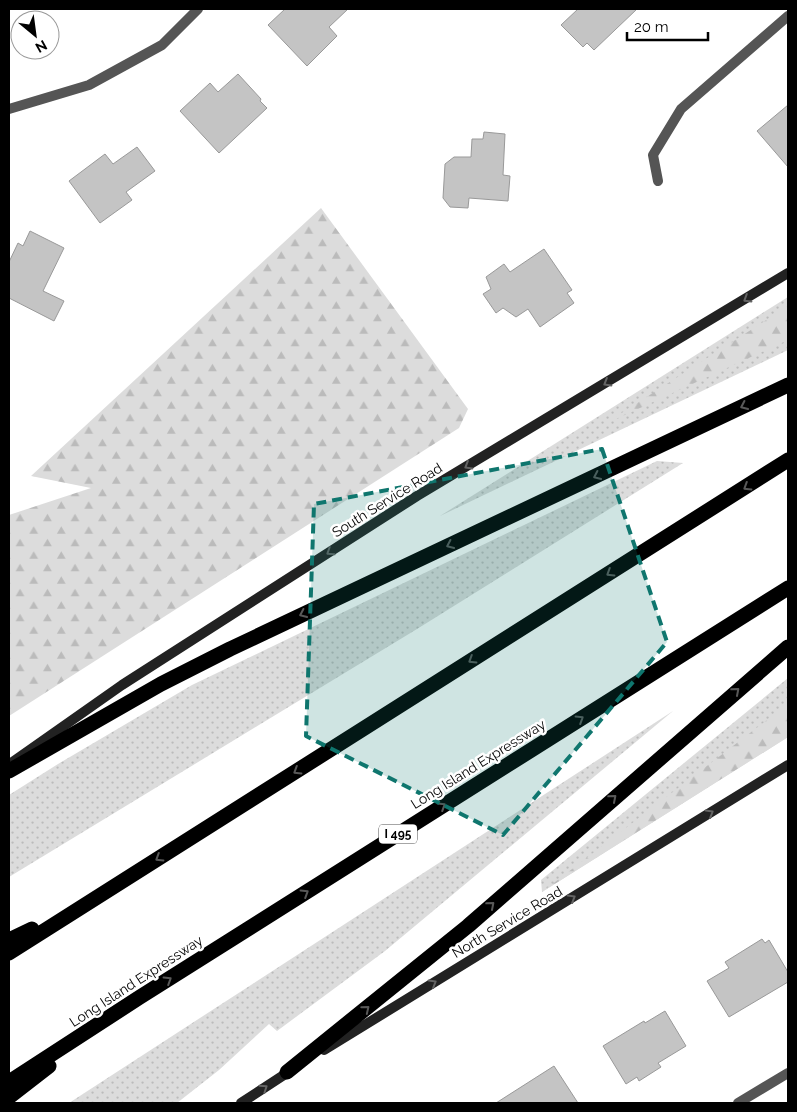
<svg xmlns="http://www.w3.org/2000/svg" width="797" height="1112" font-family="Raleway,sans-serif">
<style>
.grass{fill:url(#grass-dots)}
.forest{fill:url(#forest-firs)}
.building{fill:#c4c4c4;stroke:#999}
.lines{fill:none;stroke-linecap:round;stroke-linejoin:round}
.minor{stroke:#555;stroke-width:10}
.secondary{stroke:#222;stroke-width:10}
.motorway{stroke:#000;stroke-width:15}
.oneway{stroke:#646464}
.oneway2{stroke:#595959}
.marked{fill:#0f766e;fill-opacity:0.2;stroke:#0f766e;stroke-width:4;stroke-dasharray:10 6;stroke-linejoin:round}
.labels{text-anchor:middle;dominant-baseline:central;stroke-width:5;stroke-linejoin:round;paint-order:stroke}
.shield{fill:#fff;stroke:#4c4c4c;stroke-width:1}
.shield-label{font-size:12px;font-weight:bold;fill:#000}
.street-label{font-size:14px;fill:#000;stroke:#fff}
</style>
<defs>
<pattern id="grass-dots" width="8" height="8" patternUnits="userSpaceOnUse" patternTransform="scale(1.25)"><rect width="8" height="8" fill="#dcdcdc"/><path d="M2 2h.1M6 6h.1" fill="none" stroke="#bbb" stroke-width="1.8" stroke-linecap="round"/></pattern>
<pattern id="forest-firs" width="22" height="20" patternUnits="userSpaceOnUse" patternTransform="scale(1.25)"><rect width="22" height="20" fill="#dcdcdc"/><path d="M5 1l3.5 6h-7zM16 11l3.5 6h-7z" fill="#bbb"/></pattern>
</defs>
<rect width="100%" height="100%" fill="#fff"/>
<!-- grass -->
<path class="grass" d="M 788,297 L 788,350 L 440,516 Z
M 657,461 L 683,463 L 417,629 L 9,877 L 9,795 L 58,764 L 192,685 Z
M 788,678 L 788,737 L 542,892 L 541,880 Z
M 673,711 L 385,951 L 277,1031 L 269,1024 L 219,1070 L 177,1103 L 69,1103 Z"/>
<!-- forest -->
<path class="forest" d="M 321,208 L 468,409 L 459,428 L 9,716 L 9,515 L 91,488 L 31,476 Z
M 788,306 L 788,340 L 603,425 Z
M 788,704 L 788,737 L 542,892 Z"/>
<!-- building -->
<path class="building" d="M 285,9 L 348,9 L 329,27 L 337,36 L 307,66 L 268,25 Z
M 578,9 L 637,9 L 594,50 L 587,43 L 583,47 L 561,25 Z
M 238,74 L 261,99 L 260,101 L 267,108 L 219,153 L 180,111 L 210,83 L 218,92 Z
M 788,105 L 788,167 L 757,131 Z
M 484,132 L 505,134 L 503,175 L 510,176 L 508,201 L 469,198 L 468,208 L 450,207 L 443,198 L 445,164 L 454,157 L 471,157 L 472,139 L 483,139 Z
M 137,147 L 155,171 L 126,192 L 132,200 L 100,223 L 69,181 L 105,154 L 113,164 Z
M 30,231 L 64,248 L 43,291 L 64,301 L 54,321 L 9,298 L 9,262 L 18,243 L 23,246 Z
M 544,249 L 572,290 L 567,293 L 574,303 L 540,327 L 528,309 L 516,317 L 503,308 L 496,313 L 483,294 L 491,289 L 486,277 L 504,264 L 510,272 Z
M 762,939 L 765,943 L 769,940 L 788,972 L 788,982 L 729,1017 L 707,981 L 729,968 L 725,962 Z
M 665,1011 L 686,1046 L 658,1063 L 661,1067 L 639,1081 L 637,1077 L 626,1084 L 603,1046 L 644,1021 L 645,1023 Z
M 554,1066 L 578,1103 L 496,1103 Z"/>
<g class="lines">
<!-- minor -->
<path class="minor" d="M 9,109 L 89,85 L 162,45 L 198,9
M 658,181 L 653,155 L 681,109 L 788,16
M 738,1103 L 788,1073"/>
<!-- secondary -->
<path class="secondary" d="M 11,763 L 122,685 L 417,496 L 788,273
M 324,1050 L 788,765
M 241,1103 L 293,1069"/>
<!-- motorway -->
<path class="motorway" d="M 9,771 L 161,684 L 230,649 L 788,385
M 9,940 L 32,929
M 9,953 L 788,460
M 287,1072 L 468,926 L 788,647
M 9,1082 L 140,997 L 788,588
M 9,1097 L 49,1066"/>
</g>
<!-- one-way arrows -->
<defs><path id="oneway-chevron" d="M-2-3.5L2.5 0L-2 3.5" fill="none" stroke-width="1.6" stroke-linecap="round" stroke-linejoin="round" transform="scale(1.25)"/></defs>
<g class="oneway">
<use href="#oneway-chevron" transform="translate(747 299) rotate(148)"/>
<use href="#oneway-chevron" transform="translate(607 383) rotate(149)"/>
<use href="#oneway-chevron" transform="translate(468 466) rotate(149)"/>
<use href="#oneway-chevron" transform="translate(330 552) rotate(147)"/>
<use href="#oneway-chevron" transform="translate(710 813) rotate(-31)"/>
<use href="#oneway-chevron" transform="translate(572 898) rotate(-31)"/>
<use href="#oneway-chevron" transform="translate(433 983) rotate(-31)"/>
<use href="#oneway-chevron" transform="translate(264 1088) rotate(-34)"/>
</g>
<g class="oneway2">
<use href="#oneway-chevron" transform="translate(744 406) rotate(155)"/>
<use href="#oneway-chevron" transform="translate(597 476) rotate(155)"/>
<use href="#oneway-chevron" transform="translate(747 487) rotate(148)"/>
<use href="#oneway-chevron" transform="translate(450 545) rotate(155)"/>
<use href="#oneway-chevron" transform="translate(610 573) rotate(148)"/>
<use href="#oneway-chevron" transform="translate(303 614) rotate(155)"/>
<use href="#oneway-chevron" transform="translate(472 660) rotate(148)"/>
<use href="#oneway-chevron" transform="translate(736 691) rotate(-41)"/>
<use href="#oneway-chevron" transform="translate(580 719) rotate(-32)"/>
<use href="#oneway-chevron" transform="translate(297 771) rotate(148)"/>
<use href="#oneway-chevron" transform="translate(613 798) rotate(-41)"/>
<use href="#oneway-chevron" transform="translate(442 806) rotate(-32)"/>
<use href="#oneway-chevron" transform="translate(159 858) rotate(148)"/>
<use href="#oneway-chevron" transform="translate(305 893) rotate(-32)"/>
<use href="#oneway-chevron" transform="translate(491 905) rotate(-41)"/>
<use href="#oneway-chevron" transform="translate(168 980) rotate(-32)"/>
<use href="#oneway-chevron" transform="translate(366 1009) rotate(-39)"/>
</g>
<!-- marked area -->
<path class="marked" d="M 602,449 L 667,642 L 503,835 L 306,736 L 314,504 Z"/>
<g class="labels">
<!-- shield labels -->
<rect class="shield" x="379" y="824.5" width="38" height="19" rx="4"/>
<g class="shield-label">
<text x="398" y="834">I 495</text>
</g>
<!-- street labels -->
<g class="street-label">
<text transform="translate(387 500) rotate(-32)">South Service Road</text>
<text transform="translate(478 764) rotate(-32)">Long Island Expressway</text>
<text transform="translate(507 922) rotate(-31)">North Service Road</text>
<text transform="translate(136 981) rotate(-33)">Long Island Expressway</text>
</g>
</g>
<!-- border -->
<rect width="797" height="1112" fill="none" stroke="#000000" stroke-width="20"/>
<!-- north arrow -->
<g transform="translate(35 35) rotate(151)"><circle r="24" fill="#ffffff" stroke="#999999"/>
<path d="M0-4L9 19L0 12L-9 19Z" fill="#000000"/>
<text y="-8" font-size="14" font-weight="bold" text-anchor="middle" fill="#000000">N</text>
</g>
<!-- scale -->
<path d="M627 32v8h81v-8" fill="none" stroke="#000000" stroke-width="2.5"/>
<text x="634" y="32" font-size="15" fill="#000000" stroke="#ffffff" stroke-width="4" paint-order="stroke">20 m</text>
</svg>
